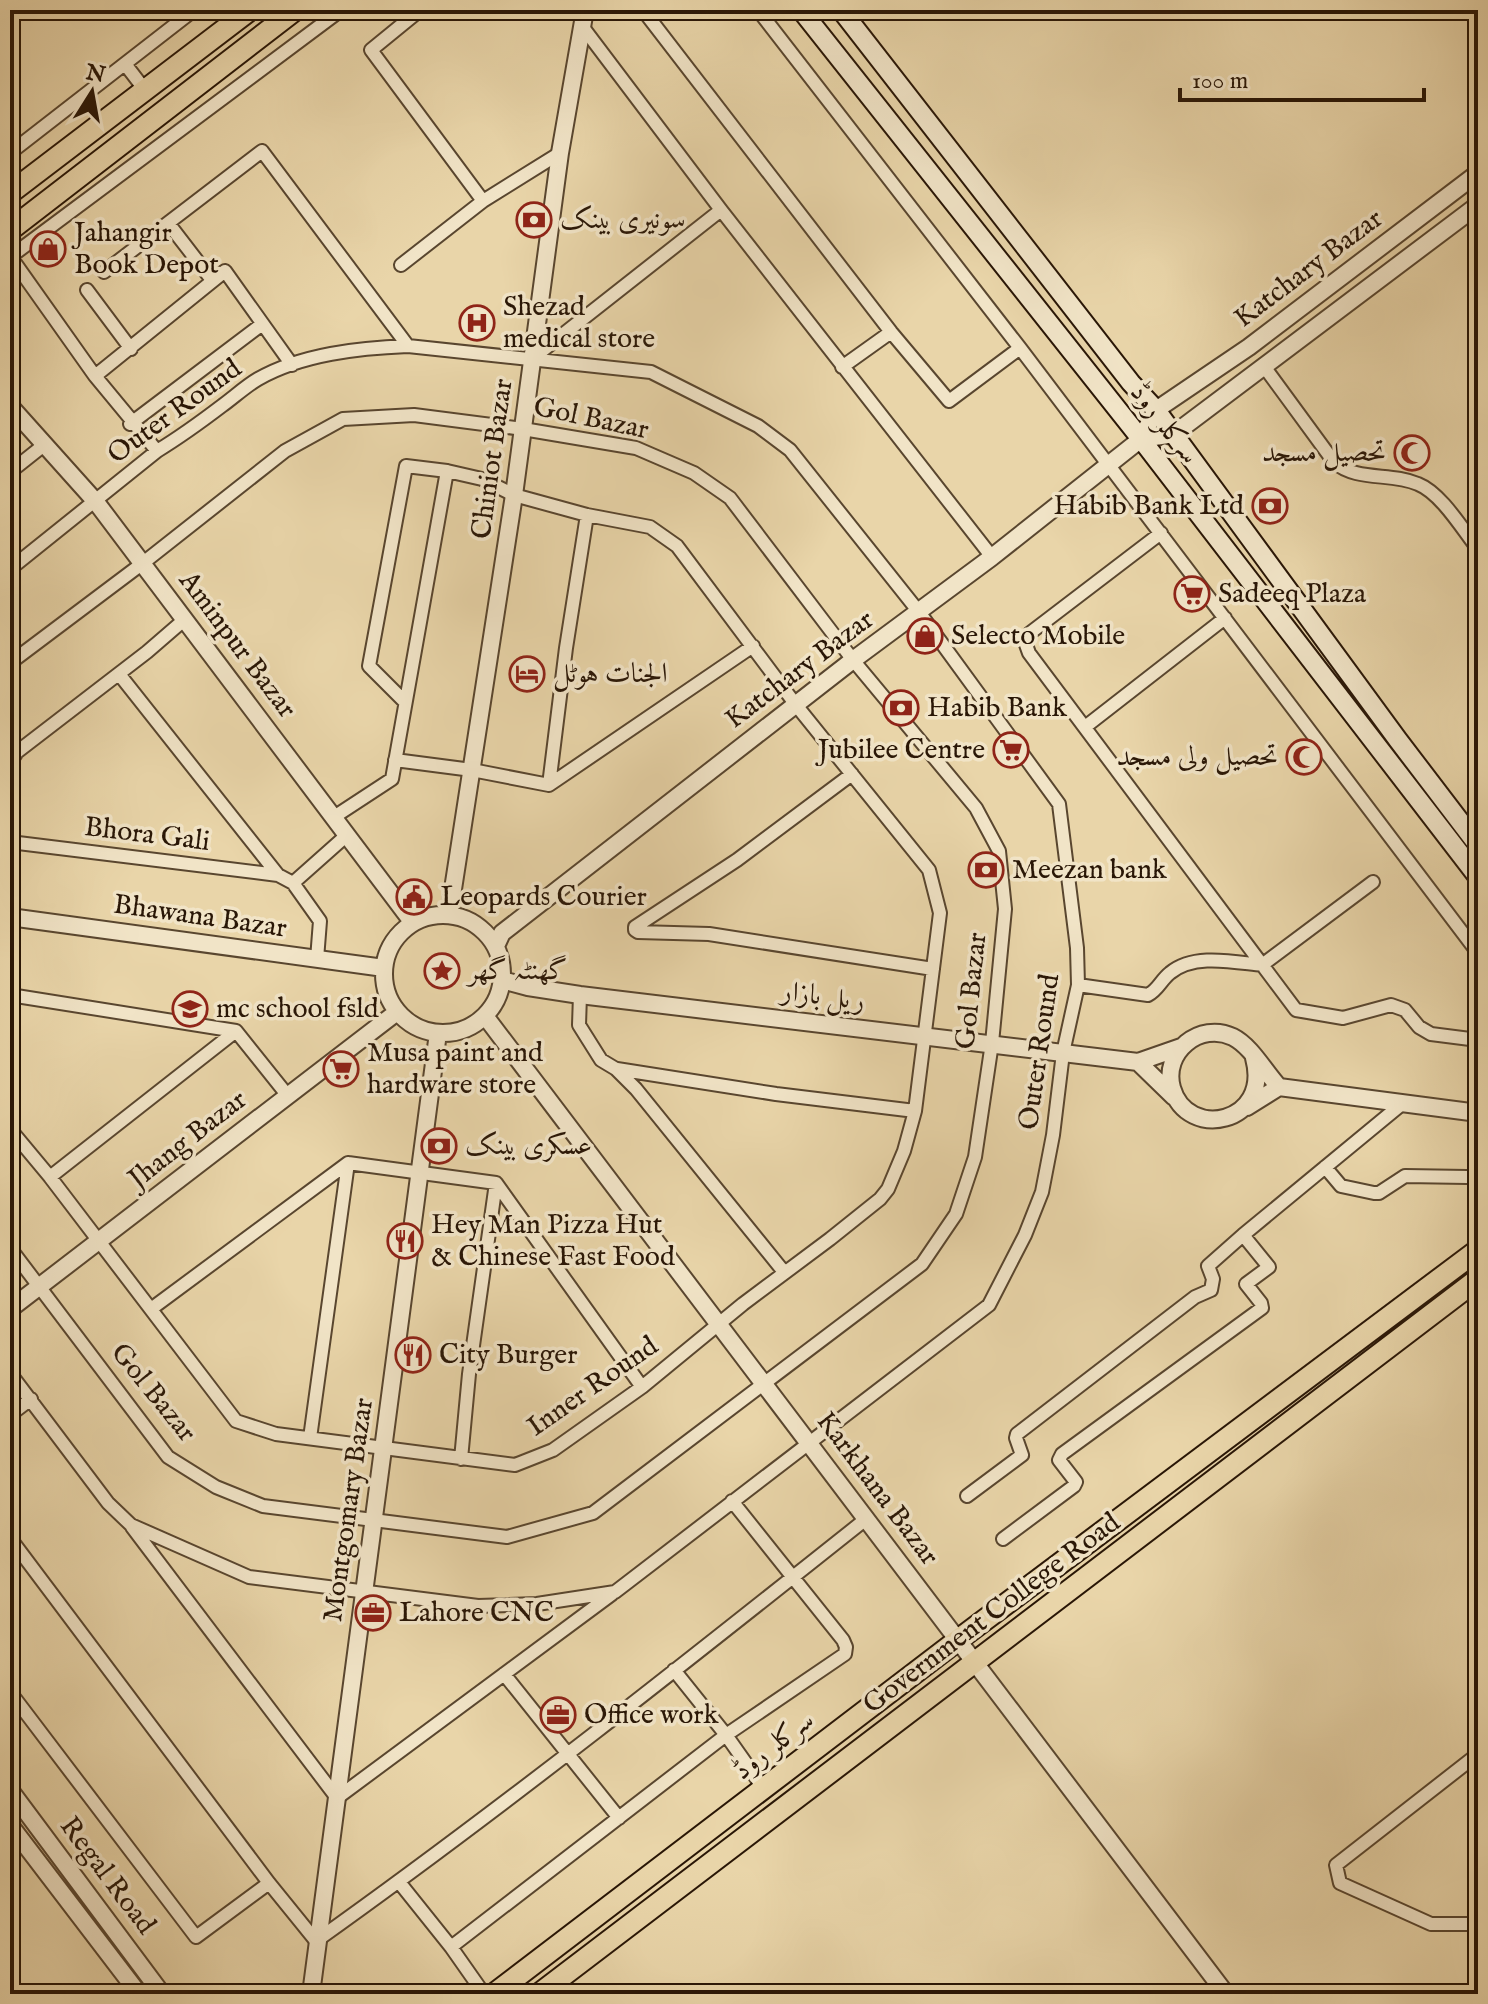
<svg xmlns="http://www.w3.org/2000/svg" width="1488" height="2004" font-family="'IM FELL English',Amiri,serif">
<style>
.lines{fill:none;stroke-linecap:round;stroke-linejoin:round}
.minor-casing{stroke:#59462f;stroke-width:16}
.tertiary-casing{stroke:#59462f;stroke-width:20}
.secondary-casing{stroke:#291606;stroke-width:22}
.primary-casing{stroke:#291606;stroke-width:24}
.minor{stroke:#f1e4c7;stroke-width:12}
.tertiary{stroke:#f1e4c7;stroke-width:16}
.secondary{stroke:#f1e4c7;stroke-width:18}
.primary{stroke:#e9d5a9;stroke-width:20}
.labels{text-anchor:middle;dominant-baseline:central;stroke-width:7;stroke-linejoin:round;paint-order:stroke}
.poi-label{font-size:28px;fill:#291606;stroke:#f1e4c7;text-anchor:start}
.street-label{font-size:28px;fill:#291606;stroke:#f1e4c7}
</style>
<rect width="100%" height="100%" fill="#e9d5a9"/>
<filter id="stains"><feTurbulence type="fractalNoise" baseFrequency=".0025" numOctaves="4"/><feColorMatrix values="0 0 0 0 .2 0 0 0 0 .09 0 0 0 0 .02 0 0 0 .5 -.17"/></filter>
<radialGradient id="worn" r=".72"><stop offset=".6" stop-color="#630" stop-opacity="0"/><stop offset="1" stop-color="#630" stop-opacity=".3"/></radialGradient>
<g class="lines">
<defs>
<path id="minor" d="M 420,10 L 371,50 L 483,201
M 643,10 L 891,332 L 949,401 L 1020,348
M 758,10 L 1020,348 L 1478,953
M 582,26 L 721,210 L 992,557
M 125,64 L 145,90
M 10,153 L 194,10
M 168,223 L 212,280
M 10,256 L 95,376 L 157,451
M 10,257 L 341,10
M 401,265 L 483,201 L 560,153
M 104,272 L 262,151 L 408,346
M 87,290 L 131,349
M 533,358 L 721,210
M 1263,365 L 1334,462 C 1357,482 1391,472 1418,484 C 1441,493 1463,530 1478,549
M 842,367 L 891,332
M 95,376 L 225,271 L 292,365
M 130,424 L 261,325
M 10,472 L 44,445
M 1161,533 L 1030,633 L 1025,642 L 1029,653 L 1296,1010 L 1343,1018 L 1391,1005 L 1405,1010 L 1419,1027 L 1431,1034 L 1478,1040
M 10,569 L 157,451 C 180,437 202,421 223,405 C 234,397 246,386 258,379 C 302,354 359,348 408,346 L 651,372 L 758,426 L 790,450 L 919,612 L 1059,804 L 1077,948 L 1078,985 L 1063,1053 L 1053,1135 L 1042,1192 L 1025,1235 L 989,1305 L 615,1592 L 537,1604 L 478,1606 L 249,1577 L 131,1525 L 108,1503 L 10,1373
M 10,663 L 143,563 L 285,451 L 343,419 L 414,415 L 523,429 L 636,448 L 694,473 L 730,498 L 853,660 L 976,808 L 999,851 L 1005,909 L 992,1043 L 975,1157 L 956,1214 L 922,1264 L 593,1513 L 507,1537 L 263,1506 L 216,1487 L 168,1457 L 10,1248
M 119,674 L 278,875 L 293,883 L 320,921 L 317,959
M 1085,727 L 1225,618
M 395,760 L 472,770 L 549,785 L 753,646
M 10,763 L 17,752 L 147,652 L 184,620
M 852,774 L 737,860 L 635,927 L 635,930 L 638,932 L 709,934 L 933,969
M 549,785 L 566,648 L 587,515
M 334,817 L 392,779 L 447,471
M 1465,828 L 1478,818
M 10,842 L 278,875
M 293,883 L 347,835
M 1078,985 L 1148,995 C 1158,990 1161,980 1170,973 C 1194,953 1233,962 1262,965 L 1373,882
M 10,995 L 236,1031 L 288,1096
M 580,995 L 579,1025 L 601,1060 L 616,1069 L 636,1089 L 784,1272
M 617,1069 L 776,1094 L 915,1111
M 10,1129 L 50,1177 L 236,1421 L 276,1434 L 515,1465 L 553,1450 L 642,1387 L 743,1304 L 830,1239 L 880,1199 L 888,1189 L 904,1151 L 915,1111 L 940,913 L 929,870 L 796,705 L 677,546 L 650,527 L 587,515 L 514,495 L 482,479 L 447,471 L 406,466 L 369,666 L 404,701
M 1325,1167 L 1341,1186 L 1374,1193 L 1379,1193 L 1405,1176 L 1467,1177
M 50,1177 L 236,1031
M 151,1309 L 348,1163 L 496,1183 L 642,1387
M 10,1415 L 31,1399
M 310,1438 L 348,1163
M 461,1459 L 469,1374 L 496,1183
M 967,1496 L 1022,1455 L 1016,1438 L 1017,1434 L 1195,1297 L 1211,1290 L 1213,1279 L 1208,1266 L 1243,1235 L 1403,1103
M 132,1527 L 337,1798 L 612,1594
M 10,1538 L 269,1883 L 316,1941 C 504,1807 685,1663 866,1519
M 1003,1539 L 1074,1486 L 1076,1482 L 1059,1460 L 1062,1454 L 1262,1308 L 1261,1303 L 1246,1284 L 1269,1267 L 1243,1235
M 674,1670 L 726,1735 L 764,1789
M 504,1674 L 619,1818
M 10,1692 L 196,1937 L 269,1883
M 1478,1754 L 1336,1865 L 1340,1883 L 1431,1924 L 1478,1924
M 399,1882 L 451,1947 L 484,1994
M 451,1947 L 726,1735 L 845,1654 L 846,1647 L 843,1640 L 732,1501"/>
<path id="tertiary" d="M 10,406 L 96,502 L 413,923
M 1141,439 L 1174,434 L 1478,205
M 449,915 L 514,495 L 560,153 L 585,10
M384 974a59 59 0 1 1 118 0a59 59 0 1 1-118 0Z
M 10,917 L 384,968
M 496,946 L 502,933 L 853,660 L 992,557 L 1141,439 L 1156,410 L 1249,347 L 1478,173
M 502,980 L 528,987 L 580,995 L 1138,1062 L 1181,1047
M 485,1016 L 1226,1994
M 1254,1058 C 1272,1124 1187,1141 1172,1088 C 1162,1052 1200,1021 1233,1037 C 1251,1046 1265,1072 1279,1087
M 1138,1062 L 1174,1097
M 1247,1107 L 1279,1087 L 1478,1113
M 10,1309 L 397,1012
M 10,1790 L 162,1994
M 10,1825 L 139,1994
M 311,1994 L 438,1033"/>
<path id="secondary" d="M 801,10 L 1141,439 L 1478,877
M 841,10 L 1131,383 L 1156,410 L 1398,740 L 1478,845"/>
<path id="primary" d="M 10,193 L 250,10
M 10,230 L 295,10
M 494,1994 L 958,1640 L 1478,1250
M 539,1994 L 1478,1279"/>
</defs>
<!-- minor casing -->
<use href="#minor" class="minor-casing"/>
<!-- tertiary casing -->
<use href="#tertiary" class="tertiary-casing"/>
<!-- secondary casing -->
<use href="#secondary" class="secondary-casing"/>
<!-- primary casing -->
<use href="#primary" class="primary-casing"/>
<!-- minor -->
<use href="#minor" class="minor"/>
<!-- tertiary -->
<use href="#tertiary" class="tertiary"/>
<!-- secondary -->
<use href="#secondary" class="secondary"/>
<!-- primary -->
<use href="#primary" class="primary"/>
</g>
<!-- icons -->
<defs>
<symbol id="bank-ring" viewBox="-11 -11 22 22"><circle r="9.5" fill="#f1e4c7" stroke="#8f2418" stroke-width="1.5"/><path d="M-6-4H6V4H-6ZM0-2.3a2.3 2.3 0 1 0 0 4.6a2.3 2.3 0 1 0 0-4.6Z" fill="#8f2418"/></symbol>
<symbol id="shop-ring" viewBox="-11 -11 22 22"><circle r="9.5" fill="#f1e4c7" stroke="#8f2418" stroke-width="1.5"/><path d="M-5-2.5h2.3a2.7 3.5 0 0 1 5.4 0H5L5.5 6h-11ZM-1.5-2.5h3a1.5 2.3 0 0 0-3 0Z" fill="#8f2418"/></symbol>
<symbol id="hospital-ring" viewBox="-11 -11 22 22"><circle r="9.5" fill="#f1e4c7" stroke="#8f2418" stroke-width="1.5"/><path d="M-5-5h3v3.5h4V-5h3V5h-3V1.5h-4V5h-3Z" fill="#8f2418"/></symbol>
<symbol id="mosque-ring" viewBox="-11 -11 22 22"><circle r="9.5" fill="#f1e4c7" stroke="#8f2418" stroke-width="1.5"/><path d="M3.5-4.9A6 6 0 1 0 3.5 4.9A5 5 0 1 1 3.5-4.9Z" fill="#8f2418"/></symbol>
<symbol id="supermarket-ring" viewBox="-11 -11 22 22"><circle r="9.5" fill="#f1e4c7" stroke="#8f2418" stroke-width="1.5"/><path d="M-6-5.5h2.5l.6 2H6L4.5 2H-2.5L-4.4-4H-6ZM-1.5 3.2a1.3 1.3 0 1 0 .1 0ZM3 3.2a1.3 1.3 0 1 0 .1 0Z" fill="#8f2418"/></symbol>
<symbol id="hotel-ring" viewBox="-11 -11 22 22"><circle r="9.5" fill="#f1e4c7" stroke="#8f2418" stroke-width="1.5"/><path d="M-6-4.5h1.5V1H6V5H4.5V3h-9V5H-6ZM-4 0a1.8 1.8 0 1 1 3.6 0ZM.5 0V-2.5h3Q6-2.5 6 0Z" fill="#8f2418"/></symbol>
<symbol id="civic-ring" viewBox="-11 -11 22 22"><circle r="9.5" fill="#f1e4c7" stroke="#8f2418" stroke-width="1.5"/><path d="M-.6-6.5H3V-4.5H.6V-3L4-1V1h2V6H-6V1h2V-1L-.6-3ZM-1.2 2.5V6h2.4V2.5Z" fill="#8f2418"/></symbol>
<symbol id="sight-ring" viewBox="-11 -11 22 22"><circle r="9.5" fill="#f1e4c7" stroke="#8f2418" stroke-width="1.5"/><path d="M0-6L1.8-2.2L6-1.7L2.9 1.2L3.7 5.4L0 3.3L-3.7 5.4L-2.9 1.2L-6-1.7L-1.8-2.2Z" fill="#8f2418"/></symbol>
<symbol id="school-ring" viewBox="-11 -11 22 22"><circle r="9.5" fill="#f1e4c7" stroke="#8f2418" stroke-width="1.5"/><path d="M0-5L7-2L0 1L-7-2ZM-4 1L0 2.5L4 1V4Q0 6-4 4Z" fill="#8f2418"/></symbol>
<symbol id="restaurant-ring" viewBox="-11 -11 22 22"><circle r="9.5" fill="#f1e4c7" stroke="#8f2418" stroke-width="1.5"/><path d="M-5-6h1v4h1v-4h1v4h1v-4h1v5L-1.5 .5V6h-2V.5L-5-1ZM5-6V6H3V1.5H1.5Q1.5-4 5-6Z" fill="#8f2418"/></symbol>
<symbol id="office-ring" viewBox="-11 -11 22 22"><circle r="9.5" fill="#f1e4c7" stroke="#8f2418" stroke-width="1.5"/><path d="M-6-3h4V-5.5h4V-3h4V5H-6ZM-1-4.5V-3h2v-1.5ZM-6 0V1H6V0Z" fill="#8f2418"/></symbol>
</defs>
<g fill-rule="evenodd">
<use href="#bank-ring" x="514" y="200" width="40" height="40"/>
<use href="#shop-ring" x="28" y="229" width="40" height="40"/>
<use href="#hospital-ring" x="457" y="303" width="40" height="40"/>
<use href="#mosque-ring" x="1392" y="433" width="40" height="40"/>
<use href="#bank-ring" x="1250" y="486" width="40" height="40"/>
<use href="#supermarket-ring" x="1172" y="574" width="40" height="40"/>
<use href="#shop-ring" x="905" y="616" width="40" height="40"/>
<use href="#hotel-ring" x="507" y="654" width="40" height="40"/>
<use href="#bank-ring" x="881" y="688" width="40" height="40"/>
<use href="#supermarket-ring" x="991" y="730" width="40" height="40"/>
<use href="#mosque-ring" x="1284" y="737" width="40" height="40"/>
<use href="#bank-ring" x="966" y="850" width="40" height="40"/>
<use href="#civic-ring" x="394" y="877" width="40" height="40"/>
<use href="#sight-ring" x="422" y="951" width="40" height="40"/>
<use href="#school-ring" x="170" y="989" width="40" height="40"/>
<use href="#supermarket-ring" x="321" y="1049" width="40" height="40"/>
<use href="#bank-ring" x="419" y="1126" width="40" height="40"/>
<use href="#restaurant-ring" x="385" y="1221" width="40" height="40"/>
<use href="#restaurant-ring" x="393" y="1335" width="40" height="40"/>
<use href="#office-ring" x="353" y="1593" width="40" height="40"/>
<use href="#office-ring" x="538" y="1695" width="40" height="40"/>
</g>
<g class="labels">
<!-- poi labels -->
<g class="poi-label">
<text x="560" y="220">سونیری بینک</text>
<text x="74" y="233">Jahangir<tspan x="74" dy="32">Book Depot</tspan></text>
<text x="503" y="307">Shezad<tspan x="503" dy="32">medical store</tspan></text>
<text x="1386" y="453" text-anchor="end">تحصیل مسجد</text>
<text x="1244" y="506" text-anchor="end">Habib Bank Ltd</text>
<text x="1218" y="594">Sadeeq Plaza</text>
<text x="951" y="636">Selecto Mobile</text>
<text x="553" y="674">الجنات ہوٹل</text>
<text x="927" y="708">Habib Bank</text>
<text x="985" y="750" text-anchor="end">Jubilee Centre</text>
<text x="1278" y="757" text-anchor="end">تحصیل ولی مسجد</text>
<text x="1012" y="870">Meezan bank</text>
<text x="440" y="897">Leopards Courier</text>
<text x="468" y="971">گھنٹہ گھر</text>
<text x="216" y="1009">mc school fsld</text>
<text x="367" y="1053">Musa paint and<tspan x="367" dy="32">hardware store</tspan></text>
<text x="465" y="1146">عسکری بینک</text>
<text x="431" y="1225">Hey Man Pizza Hut<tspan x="431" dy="32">&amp; Chinese Fast Food</tspan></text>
<text x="439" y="1355">City Burger</text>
<text x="399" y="1613">Lahore CNC</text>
<text x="584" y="1715">Office work</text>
</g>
<!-- street labels -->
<g class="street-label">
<text transform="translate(1309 269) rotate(-37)">Katchary Bazar</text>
<text transform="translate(175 412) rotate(-36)">Outer Round</text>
<text transform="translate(591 419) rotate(12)">Gol Bazar</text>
<text transform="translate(1164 424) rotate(52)">سرکلر روڈ</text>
<text transform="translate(493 459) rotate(-82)">Chiniot Bazar</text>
<text transform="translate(237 645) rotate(53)">Aminpur Bazar</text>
<text transform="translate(800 670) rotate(-37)">Katchary Bazar</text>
<text transform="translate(147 835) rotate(7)">Bhora Gali</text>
<text transform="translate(200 917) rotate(8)">Bhawana Bazar</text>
<text transform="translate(972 991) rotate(-84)">Gol Bazar</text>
<text transform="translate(823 997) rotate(7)">ریل بازار</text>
<text transform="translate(1040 1052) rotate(-82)">Outer Round</text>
<text transform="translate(188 1140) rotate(-38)">Jhang Bazar</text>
<text transform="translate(593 1387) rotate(-35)">Inner Round</text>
<text transform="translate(153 1393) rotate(51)">Gol Bazar</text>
<text transform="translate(877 1489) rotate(53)">Karkhana Bazar</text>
<text transform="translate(349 1510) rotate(-82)">Montgomary Bazar</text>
<text transform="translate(992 1614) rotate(-37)">Government College Road</text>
<text transform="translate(774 1746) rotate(-38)">سرکلر روڈ</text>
<text transform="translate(107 1876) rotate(53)">Regal Road</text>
</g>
</g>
<!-- margin -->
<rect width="1488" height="2004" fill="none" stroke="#e9d5a9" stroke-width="40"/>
<rect x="12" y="12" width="1464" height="1980" fill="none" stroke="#291606" stroke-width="4"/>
<rect x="20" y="20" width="1448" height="1964" fill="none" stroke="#291606" stroke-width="2"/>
<!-- north arrow -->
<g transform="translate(92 92) rotate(11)" stroke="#f1e4c7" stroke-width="6" paint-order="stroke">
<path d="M0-6L14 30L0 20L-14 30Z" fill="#291606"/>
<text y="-12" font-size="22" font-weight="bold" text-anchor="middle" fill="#291606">N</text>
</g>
<!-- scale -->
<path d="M1180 88v12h244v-12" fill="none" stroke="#291606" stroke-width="4"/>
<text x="1192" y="88" font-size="24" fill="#291606" stroke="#f1e4c7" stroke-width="6" paint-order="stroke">100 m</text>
<rect width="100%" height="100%" filter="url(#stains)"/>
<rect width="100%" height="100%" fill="url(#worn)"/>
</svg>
